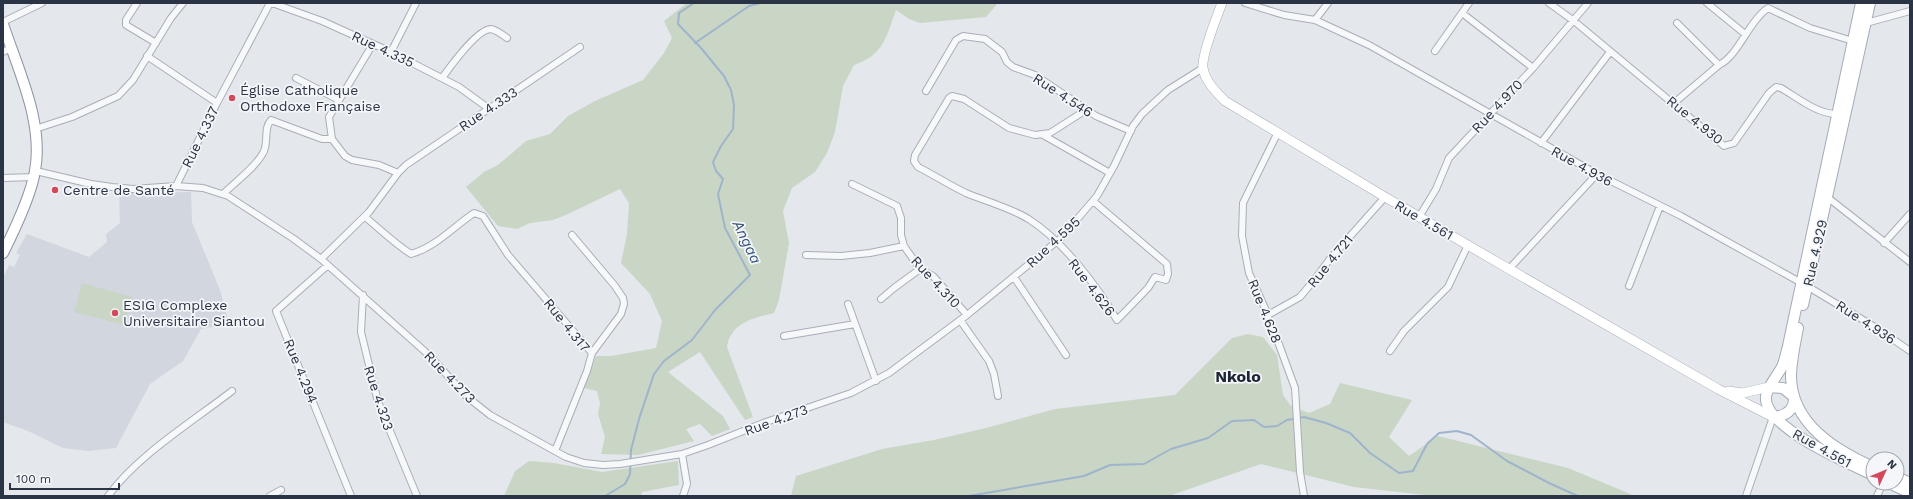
<svg xmlns="http://www.w3.org/2000/svg" width="1913" height="499" font-family="'Work Sans',sans-serif">
<style>
.built{fill:#d2d6de}
.green{fill:#c9d6c5}
.lines{fill:none;stroke-linecap:round;stroke-linejoin:round}
.stream{stroke:#9fb4cc;stroke-width:2}
.minor-casing{stroke:#a9aeb7;stroke-width:8}
.secondary-casing{stroke:#a9aeb7;stroke-width:10}
.primary-casing{stroke:#a3abb8;stroke-width:12}
.trunk-casing{stroke:#8b94a3;stroke-width:12}
.minor{stroke:#f7f8fa;stroke-width:6}
.secondary{stroke:#fff;stroke-width:9}
.primary{stroke:#fff;stroke-width:10}
.trunk{stroke:#fff;stroke-width:10}
.poi-dot{fill:#d1495b;stroke:#f4f6f9;stroke-width:1.5}
.labels{text-anchor:middle;dominant-baseline:central;stroke-width:3.5;stroke-linejoin:round;paint-order:stroke}
.street-label{font-size:14px;fill:#2b3445;stroke:#f4f6f9}
.poi-label{font-size:14px;fill:#2b3445;stroke:#f4f6f9;text-anchor:start}
.water-label{font-size:15px;font-style:italic;fill:#34527a;stroke:#f4f6f9}
.quarter-label{font-size:16px;font-weight:bold;fill:#1d2536;stroke:#f4f6f9}
</style>
<rect width="100%" height="100%" fill="#e4e7ec"/>
<!-- built -->
<path class="built" d="M 119,192 L 129,193 L 191,192 L 192,222 L 220,290 L 229,324 L 201,329 L 183,361 L 150,384 L 116,448 L 88,451 L 63,448 L 28,431 L 3,422 L 3,278 L 9,265 L 14,267 L 20,255 L 16,253 L 27,234 L 89,257 L 107,242 L 106,234 L 120,223 Z"/>
<!-- green -->
<path class="green" d="M 687,3 L 998,3 L 986,17 L 920,23 L 909,19 L 896,10 C 886,37 884,55 854,65 L 843,86 L 835,132 L 827,153 L 815,172 L 792,188 L 783,211 L 789,243 L 779,300 L 774,313 C 754,318 731,322 727,347 L 753,417 L 745,420 L 700,352 L 668,372 L 723,416 L 730,429 L 712,436 L 700,424 L 686,429 L 694,441 L 638,455 L 601,454 L 605,437 L 598,414 L 600,403 L 597,391 L 584,388 L 596,356 L 611,356 L 656,348 L 662,321 L 650,294 L 621,263 L 627,234 L 629,203 L 620,189 L 568,214 L 553,220 L 530,223 L 517,229 L 498,226 L 466,187 L 484,172 L 498,165 L 526,141 L 550,134 L 568,116 L 595,101 L 643,80 L 664,53 L 672,38 L 664,21 Z
M 82,283 L 132,297 L 124,325 L 74,312 Z
M 1248,334 L 1263,337 L 1277,355 L 1283,395 L 1291,406 L 1309,413 L 1330,404 L 1340,383 L 1412,400 L 1389,437 L 1409,456 L 1438,436 L 1568,468 L 1635,496 L 1434,496 L 1354,487 L 1261,464 L 1169,496 L 791,496 L 796,476 L 882,449 L 934,440 L 986,428 L 1055,409 L 1175,395 L 1232,338 Z
M 529,461 L 554,463 L 602,472 L 678,461 L 679,485 L 642,492 L 641,496 L 504,496 L 515,471 Z"/>
<g class="lines">
<!-- stream -->
<path class="stream" d="M 695,43 L 749,6 L 760,3
M 605,496 L 625,484 L 630,474 L 631,450 L 639,419 L 654,374 L 664,361 L 692,340 L 715,310 L 750,275 L 725,228 L 718,194 L 723,179 L 716,171 L 713,162 L 721,146 L 733,129 L 734,105 L 731,90 L 724,76 L 701,48 L 678,24 L 679,13 L 694,3
M 969,496 L 1084,476 L 1110,465 L 1144,464 L 1171,449 L 1208,438 L 1232,421 L 1254,420 L 1264,427 L 1277,426 L 1287,420 L 1304,417 L 1326,423 L 1350,433 L 1370,453 L 1399,473 L 1413,471 L 1427,444 L 1439,433 L 1457,431 L 1471,435 L 1507,461 L 1551,484 L 1578,496"/>
<defs>
<path id="minor" d="M 137,3 L 126,20 L 126,25 L 156,43
M 272,3 L 322,21 L 391,52 L 459,87 L 488,108
M 1245,3 L 1284,15 L 1315,20 L 1369,45 L 1597,174 L 1681,216 L 1807,286 L 1878,329 L 1910,351
M 1549,3 L 1574,21 L 1724,146 L 1734,143 L 1769,93 L 1776,87 L 1781,88 C 1798,98 1817,114 1837,114
M 1707,3 L 1745,34
M 1462,13 L 1533,68
M 1315,20 L 1328,3
M 3,22 L 42,3
M 1677,23 L 1719,65
M 1866,23 L 1910,11
M 1435,51 L 1469,3
M 3,52 L 11,48
M 391,52 L 416,3
M 147,56 L 217,103
M 296,78 L 339,100
M 442,78 C 450,67 477,29 491,29 C 496,30 503,35 507,38
M 926,91 L 956,40 L 963,36 L 985,39 L 1002,52 L 1007,62 L 1013,67 L 1035,75 L 1096,116 L 1131,131
M 1674,103 L 1719,65 C 1739,55 1748,22 1768,8 L 1810,28 L 1853,41
M 1086,110 L 1050,133 L 1035,135 L 1009,128 L 964,99 L 952,96 L 949,98 L 915,155 L 914,161 L 918,167 C 934,175 949,185 966,193 C 985,201 1014,209 1030,220 C 1064,242 1097,286 1117,320 L 1148,288 L 1155,277 L 1166,280 L 1168,274 L 1167,264 L 1093,201
M 35,129 L 72,117 L 118,96 L 133,80 L 171,18 L 183,3
M 1278,132 L 1243,203 L 1242,236 L 1249,273 L 1268,315 L 1268,321 L 1277,339 L 1295,388 L 1300,472 L 1304,496
M 1043,135 L 1110,173
M 332,139 L 329,117 L 373,44
M 1541,143 L 1610,52
M 36,171 L 91,184 L 112,187 L 133,189 L 176,186 L 203,188 L 228,196 L 294,239 L 321,259 L 430,356 L 466,396 L 490,415 L 566,457 L 584,463 L 603,465 L 620,464 L 682,454 L 708,445 L 766,422 L 851,393 L 889,373 L 967,315 L 1061,238 L 1097,196 L 1114,166 L 1133,126 L 1142,114 L 1168,90 L 1203,68
M 398,173 L 406,165 L 580,47
M 3,178 L 34,177
M 852,184 L 897,206 L 901,218 L 901,235 L 904,246 L 920,269 L 933,276 L 967,315
M 176,186 L 217,103 L 270,3
M 223,194 C 235,182 256,167 263,153 C 269,144 263,128 271,120 L 322,139 L 332,139 L 345,156 L 352,160 L 379,165 L 398,173 L 369,212 L 321,259
M 1827,197 L 1910,262
M 365,217 C 380,229 394,243 411,254 C 436,247 453,227 474,213 L 483,216 L 508,255 L 592,353 L 587,371 L 555,451
M 1419,217 L 1436,189 L 1449,158 L 1533,68 L 1588,3
M 572,235 L 615,286 L 623,298 L 624,304 L 621,314 L 592,353
M 1884,243 L 1910,214
M 806,255 L 841,256 L 870,253 L 904,246
M 328,265 L 276,311 L 351,496
M 1509,269 L 1597,174
M 1014,277 L 1066,355
M 1629,286 L 1660,206
M 363,295 L 361,332 L 378,402 L 417,496
M 881,299 L 894,288 L 920,269
M 848,304 L 876,381
M 1268,315 L 1300,297 L 1315,279 L 1329,260 L 1385,197
M 960,320 L 989,361 L 994,374 L 998,396
M 784,336 L 855,324
M 1390,351 L 1404,331 L 1448,287 L 1468,245
M 682,454 L 687,484 L 683,496
M 108,496 C 138,455 192,422 232,391
M 270,496 L 281,490
M 1746,496 L 1773,417
M 1877,496 L 1883,483"/>
<path id="secondary" d="M 1222,3 C 1217,16 1201,56 1203,68 C 1205,81 1216,92 1225,101 L 1385,197 L 1509,269 L 1718,389 L 1773,417
M 1728,391 L 1743,393 L 1769,387"/>
<path id="primary" d="M 1861,3 L 1788,346 C 1786,353 1785,360 1782,367 C 1777,376 1768,386 1766,396 C 1762,427 1849,463 1873,475
M 1803,305 L 1870,3
M 1798,328 C 1795,344 1791,361 1791,377 C 1792,424 1835,450 1873,467
M 1769,387 L 1783,388 L 1794,397 C 1795,411 1785,416 1773,417
M 1897,477 L 1910,483
M 1889,483 L 1910,493"/>
<path id="trunk" d="M 3,24 C 18,70 44,122 35,171 C 31,196 14,231 3,253"/>
</defs>
<!-- minor casing -->
<use href="#minor" class="minor-casing"/>
<!-- secondary casing -->
<use href="#secondary" class="secondary-casing"/>
<!-- primary casing -->
<use href="#primary" class="primary-casing"/>
<!-- trunk casing -->
<use href="#trunk" class="trunk-casing"/>
<!-- minor -->
<use href="#minor" class="minor"/>
<!-- secondary -->
<use href="#secondary" class="secondary"/>
<!-- primary -->
<use href="#primary" class="primary"/>
<!-- trunk -->
<use href="#trunk" class="trunk"/>
</g>
<!-- markers -->
<g class="poi-dot">
<circle cx="232" cy="98" r="4"/>
<circle cx="55" cy="190" r="4"/>
<circle cx="115" cy="313" r="4"/>
</g>
<g class="labels">
<!-- street labels -->
<g class="street-label">
<text transform="translate(383 49) rotate(25)">Rue 4.335</text>
<text transform="translate(1063 95) rotate(33)">Rue 4.546</text>
<text transform="translate(1497 106) rotate(-47)">Rue 4.970</text>
<text transform="translate(488 109) rotate(-34)">Rue 4.333</text>
<text transform="translate(1695 120) rotate(39)">Rue 4.930</text>
<text transform="translate(200 137) rotate(-64)">Rue 4.337</text>
<text transform="translate(1582 166) rotate(29)">Rue 4.936</text>
<text transform="translate(1424 220) rotate(30)">Rue 4.561</text>
<text transform="translate(1053 242) rotate(-43)">Rue 4.595</text>
<text transform="translate(1815 253) rotate(-77)">Rue 4.929</text>
<text transform="translate(1330 261) rotate(-51)">Rue 4.721</text>
<text transform="translate(936 282) rotate(47)">Rue 4.310</text>
<text transform="translate(1092 287) rotate(53)">Rue 4.626</text>
<text transform="translate(1265 311) rotate(68)">Rue 4.628</text>
<text transform="translate(1866 322) rotate(33)">Rue 4.936</text>
<text transform="translate(567 325) rotate(51)">Rue 4.317</text>
<text transform="translate(301 371) rotate(68)">Rue 4.294</text>
<text transform="translate(450 377) rotate(46)">Rue 4.273</text>
<text transform="translate(379 398) rotate(72)">Rue 4.323</text>
<text transform="translate(776 420) rotate(-20)">Rue 4.273</text>
<text transform="translate(1822 448) rotate(29)">Rue 4.561</text>
</g>
<!-- poi labels -->
<g class="poi-label">
<text x="240" y="90">Église Catholique<tspan x="240" dy="16">Orthodoxe Française</tspan></text>
<text x="63" y="190">Centre de Santé</text>
<text x="123" y="305">ESIG Complexe<tspan x="123" dy="16">Universitaire Siantou</tspan></text>
</g>
<!-- water labels -->
<g class="water-label">
<text transform="translate(747 242) rotate(64)">Angaa</text>
</g>
<!-- quarter labels -->
<g class="quarter-label">
<text x="1238" y="376">Nkolo</text>
</g>
</g>
<!-- border -->
<rect width="1913" height="499" fill="none" stroke="#2b3445" stroke-width="8"/>
<!-- north arrow -->
<g transform="translate(1885 471) rotate(46)"><circle r="19" fill="#f4f6f9" stroke="#a4a8b1"/>
<path d="M0-3L7 15L0 10L-7 15Z" fill="#d1495b"/>
<text y="-6" font-size="11" font-weight="bold" text-anchor="middle" fill="#2b3445">N</text>
</g>
<!-- scale -->
<path d="M10 483v6h109v-6" fill="none" stroke="#2b3445" stroke-width="2"/>
<text x="16" y="483" font-size="12" fill="#2b3445" stroke="#f4f6f9" stroke-width="3" paint-order="stroke">100 m</text>
</svg>
